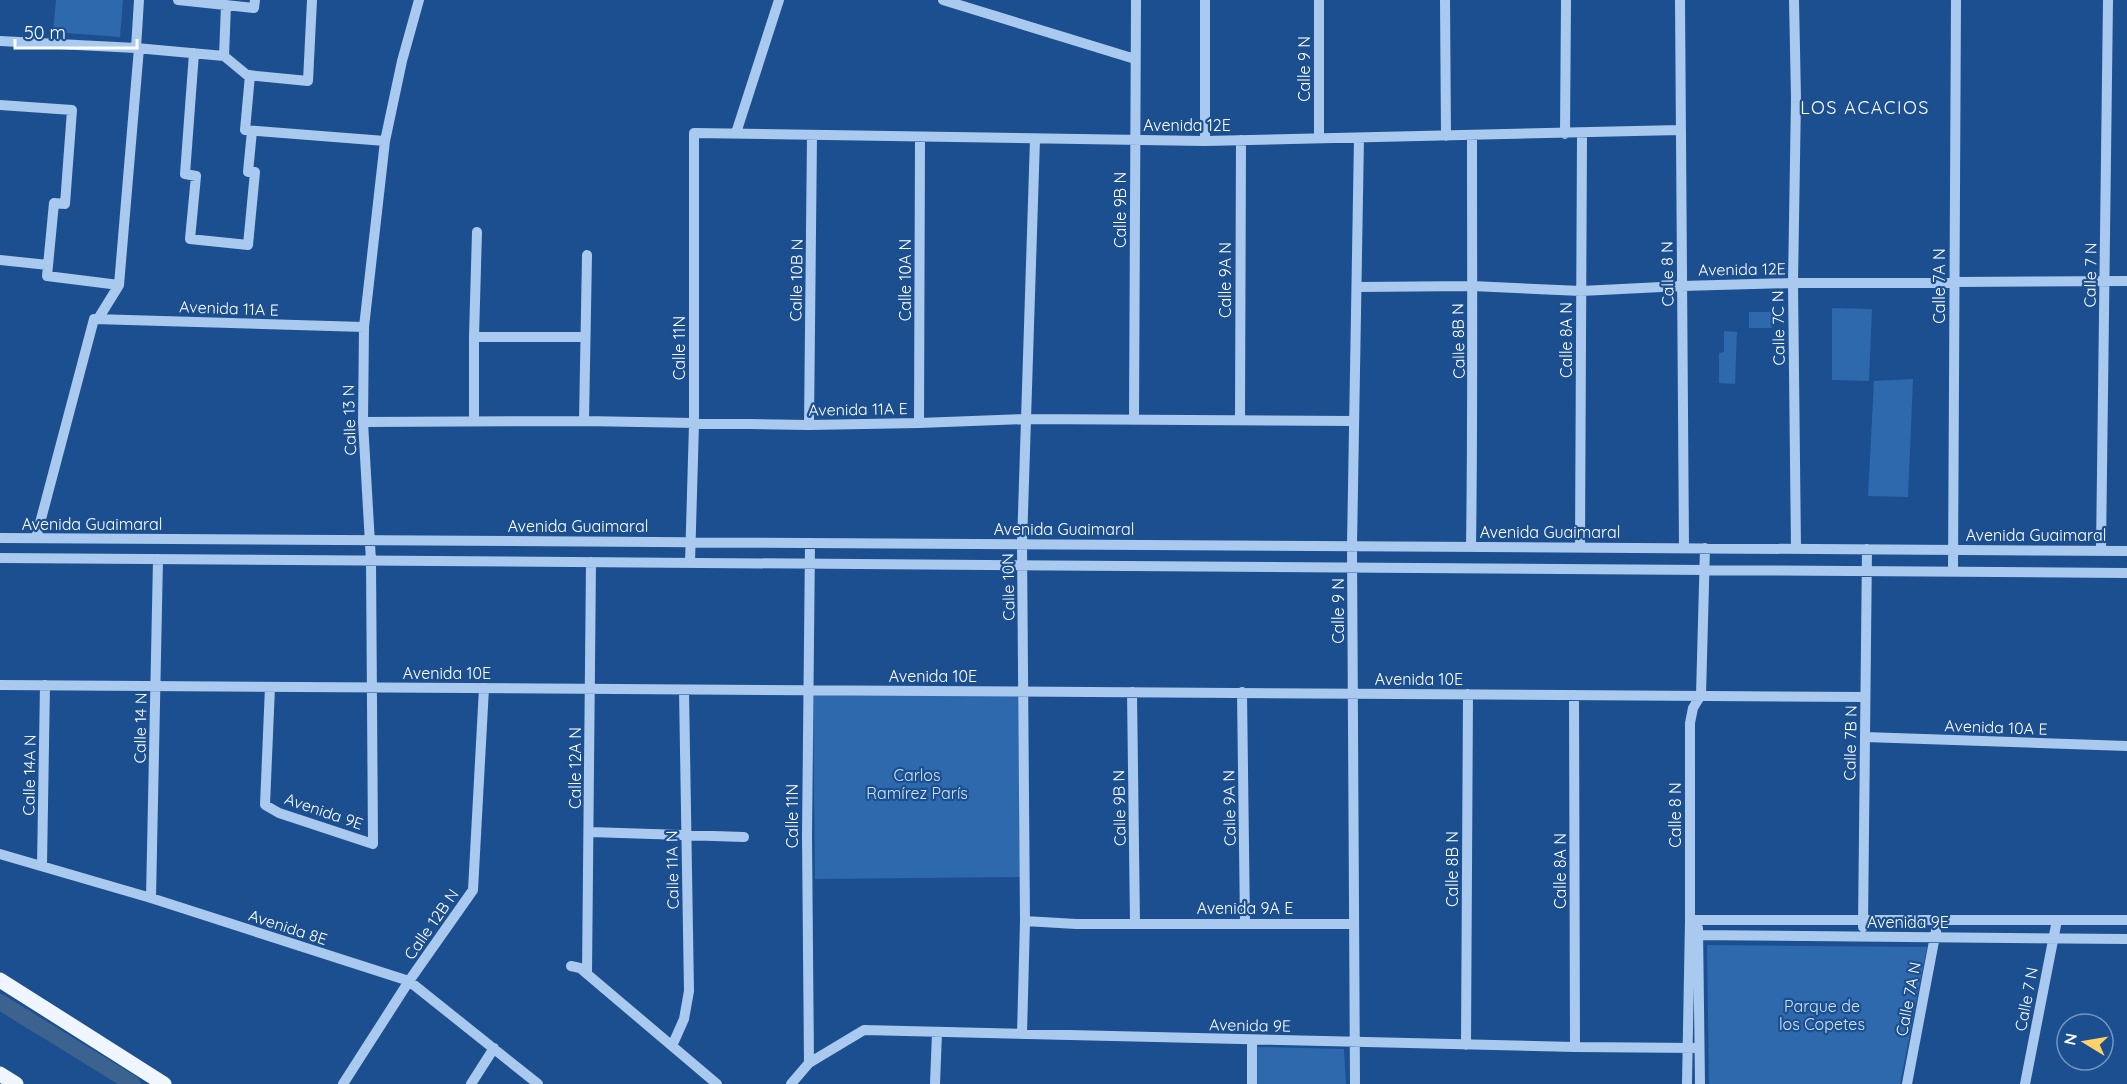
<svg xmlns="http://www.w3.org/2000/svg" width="2127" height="1084" font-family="Quicksand,sans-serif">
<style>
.green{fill:#2e69ad}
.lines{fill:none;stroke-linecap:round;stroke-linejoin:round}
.canal{stroke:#3c6290;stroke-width:16}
.minor{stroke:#a9c9ee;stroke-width:10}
.major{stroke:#f0f6ff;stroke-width:15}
.labels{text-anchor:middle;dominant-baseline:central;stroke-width:4.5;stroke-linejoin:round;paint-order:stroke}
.street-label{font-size:16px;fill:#fff;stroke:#1b4f8f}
.park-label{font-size:16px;fill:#cfe3fa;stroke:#1b4f8f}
.neighbourhood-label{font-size:18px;letter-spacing:1.5px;fill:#fff;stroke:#1b4f8f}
</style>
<rect width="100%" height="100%" fill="#1b4f8f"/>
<!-- green -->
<path class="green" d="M 56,0 L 123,0 L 120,37 L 53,32 Z
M 1832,308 L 1872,309 L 1869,381 L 1832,380 Z
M 1749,312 L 1772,312 L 1772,328 L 1749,328 Z
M 1724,331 L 1737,332 L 1735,384 L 1719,383 L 1719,353 L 1724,352 Z
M 1913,379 L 1908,497 L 1868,496 L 1874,381 Z
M 1018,690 L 1020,877 L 815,879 L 813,693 Z
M 1707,945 L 1927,947 L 1900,1084 L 1709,1084 Z
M 1257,1047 L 1344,1049 L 1346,1084 L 1257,1084 Z"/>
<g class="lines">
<!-- canal -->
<path class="canal" d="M 0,1002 L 133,1084"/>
<!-- minor -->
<path class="minor" d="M 178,0 L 254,8 L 255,0
M 943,0 L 1135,59
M 1205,0 L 1205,141
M 1445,0 L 1446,136
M 1680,0 L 1684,547
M 1794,0 L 1796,98 L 1793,283 L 1796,549
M 0,41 L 136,48 L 224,56 L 247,75 L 308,81 L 312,0
M 136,48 L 139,0
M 194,53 L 185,174 L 196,176 L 190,239 L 248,245 L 255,172 L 248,172 L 252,131
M 224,56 L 226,5
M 250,75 L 245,130 L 385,141
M 0,105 L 72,110 L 65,204 L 54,203 L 47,276 L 119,285
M 736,133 L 779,0
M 1565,134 L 1566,0
M 1319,138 L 1319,0
M 0,260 L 48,265
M 1358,287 L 1472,286 L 1581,291 L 1682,286 L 1793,283 L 2127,281
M 98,319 L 119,285 L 139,48
M 474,337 L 584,337
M 1134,420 L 1136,0
M 1240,420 L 1241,140
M 474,421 L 474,337 L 477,232
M 584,421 L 587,255
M 363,422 L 584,421 L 809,425 L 919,423 L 1026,419 L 1353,421
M 919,423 L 920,137
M 809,425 L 812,135
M 0,538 L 2127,551
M 36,538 L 94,319 L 364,327
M 1471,547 C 1473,410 1472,273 1472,136
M 1580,547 L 1582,134
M 2101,550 L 2108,0
M 0,558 L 2127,573
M 690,563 L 694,424 L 694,133 L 1205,141 L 1680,130
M 1953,571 L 1956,0
M 0,685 L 1865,697
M 270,687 L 265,805 L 279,813 L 373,844 L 371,561 L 363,422 L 364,327 L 385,141 L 402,61 L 419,0
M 1132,692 L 1135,923
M 1242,692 L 1245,923
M 1574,695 L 1575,1047
M 1865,737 L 2127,746
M 590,832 L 744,837
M 0,854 L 151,898 L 409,981 L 538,1084
M 42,866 L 45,685
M 151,898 L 158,559
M 1690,920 L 2127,920
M 1025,921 L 1076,924 L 1354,924
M 1863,927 L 1867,549
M 1698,928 L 1700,1084
M 1690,935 L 2127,939
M 571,966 L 580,968 L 717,1084
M 587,974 L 591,562
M 1022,1034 L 1025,921 L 1022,544 L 1035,139
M 1252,1040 L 1252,1084
M 1466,1045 L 1468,694
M 672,1046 L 684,1019 L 689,991 L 684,690
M 809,1063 L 864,1030 L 1575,1047 L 1699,1048
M 343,1084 L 409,981 L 473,890 L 484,688
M 471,1084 L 494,1048
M 791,1084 L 809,1063 L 807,836 L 810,543
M 935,1084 L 937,1033
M 1355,1084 L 1352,546 L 1359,138
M 1687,1084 L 1690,920 L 1690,723 L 1693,708 L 1701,695 L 1705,548
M 1907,1084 L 1938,920
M 2025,1084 L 2057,920"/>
<!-- major -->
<path class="major" d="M 0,980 L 164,1084
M 0,1074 L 16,1084"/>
</g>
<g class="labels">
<!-- street labels -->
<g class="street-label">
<text transform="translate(1304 69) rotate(-90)">Calle 9 N</text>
<text x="1187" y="125">Avenida 12E</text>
<text transform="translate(1120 210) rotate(-90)">Calle 9B N</text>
<text transform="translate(1742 269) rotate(-1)">Avenida 12E</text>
<text transform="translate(1667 274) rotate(-91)">Calle 8 N</text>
<text transform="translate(2090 275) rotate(-89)">Calle 7 N</text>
<text transform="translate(796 280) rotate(-89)">Calle 10B N</text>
<text transform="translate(905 280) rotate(-90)">Calle 10A N</text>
<text transform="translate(1225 280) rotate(-90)">Calle 9A N</text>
<text transform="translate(1939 286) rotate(-90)">Calle 7A N</text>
<text transform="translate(229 308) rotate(2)">Avenida 11A E</text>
<text transform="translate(1778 328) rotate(-91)">Calle 7C N</text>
<text transform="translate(1566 340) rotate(-90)">Calle 8A N</text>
<text transform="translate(1458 341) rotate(-91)">Calle 8B N</text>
<text transform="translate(679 348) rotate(-90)">Calle 11N</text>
<text transform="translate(858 409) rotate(-1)">Avenida 11A E</text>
<text transform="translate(349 420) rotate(-92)">Calle 13 N</text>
<text x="92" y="524">Avenida Guaimaral</text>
<text x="578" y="526">Avenida Guaimaral</text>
<text x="1064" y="529">Avenida Guaimaral</text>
<text x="1550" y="532">Avenida Guaimaral</text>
<text x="2036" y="535">Avenida Guaimaral</text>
<text transform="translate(1008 587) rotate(-91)">Calle 10N</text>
<text transform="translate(1338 611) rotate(-90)">Calle 9 N</text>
<text x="447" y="673">Avenida 10E</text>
<text x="933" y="676">Avenida 10E</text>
<text x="1419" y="679">Avenida 10E</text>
<text transform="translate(1996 727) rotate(2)">Avenida 10A E</text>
<text transform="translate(140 728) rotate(-89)">Calle 14 N</text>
<text transform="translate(1850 743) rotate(-89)">Calle 7B N</text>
<text transform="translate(575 768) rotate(-90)">Calle 12A N</text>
<text transform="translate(29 775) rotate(-89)">Calle 14A N</text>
<text transform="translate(1119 808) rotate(-91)">Calle 9B N</text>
<text transform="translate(1229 808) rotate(-91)">Calle 9A N</text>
<text transform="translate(324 811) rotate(19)">Avenida 9E</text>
<text transform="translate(1675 815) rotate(-90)">Calle 8 N</text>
<text transform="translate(792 816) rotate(-90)">Calle 11N</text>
<text transform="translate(1452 869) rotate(-90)">Calle 8B N</text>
<text transform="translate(672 870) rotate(-91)">Calle 11A N</text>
<text transform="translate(1560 871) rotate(-90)">Calle 8A N</text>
<text x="1245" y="908">Avenida 9A E</text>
<text x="1908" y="922">Avenida 9E</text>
<text transform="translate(431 924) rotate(-55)">Calle 12B N</text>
<text transform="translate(288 927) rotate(18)">Avenida 8E</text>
<text transform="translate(1908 999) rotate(-79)">Calle 7A N</text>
<text transform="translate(2026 999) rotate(-79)">Calle 7 N</text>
<text transform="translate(1250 1025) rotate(1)">Avenida 9E</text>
</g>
<!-- park labels -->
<g class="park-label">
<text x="917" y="775">Carlos<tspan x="917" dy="18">Ramírez París</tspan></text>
<text x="1822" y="1006">Parque de<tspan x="1822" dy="18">los Copetes</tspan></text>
</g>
<!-- neighbourhood labels -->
<g class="neighbourhood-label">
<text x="1865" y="107">LOS ACACIOS</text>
</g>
</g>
<!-- north arrow -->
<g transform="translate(2085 1042) rotate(281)"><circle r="28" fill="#1b4f8f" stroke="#7695bc" stroke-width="1.5"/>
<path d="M0-4.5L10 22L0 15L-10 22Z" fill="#ffd166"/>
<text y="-9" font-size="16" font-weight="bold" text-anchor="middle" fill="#ffffff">N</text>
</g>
<!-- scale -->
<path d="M15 39v9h122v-9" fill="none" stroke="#ffffff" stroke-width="3"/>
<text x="24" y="39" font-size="18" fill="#ffffff" stroke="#1b4f8f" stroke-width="4.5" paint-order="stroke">50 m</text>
</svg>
